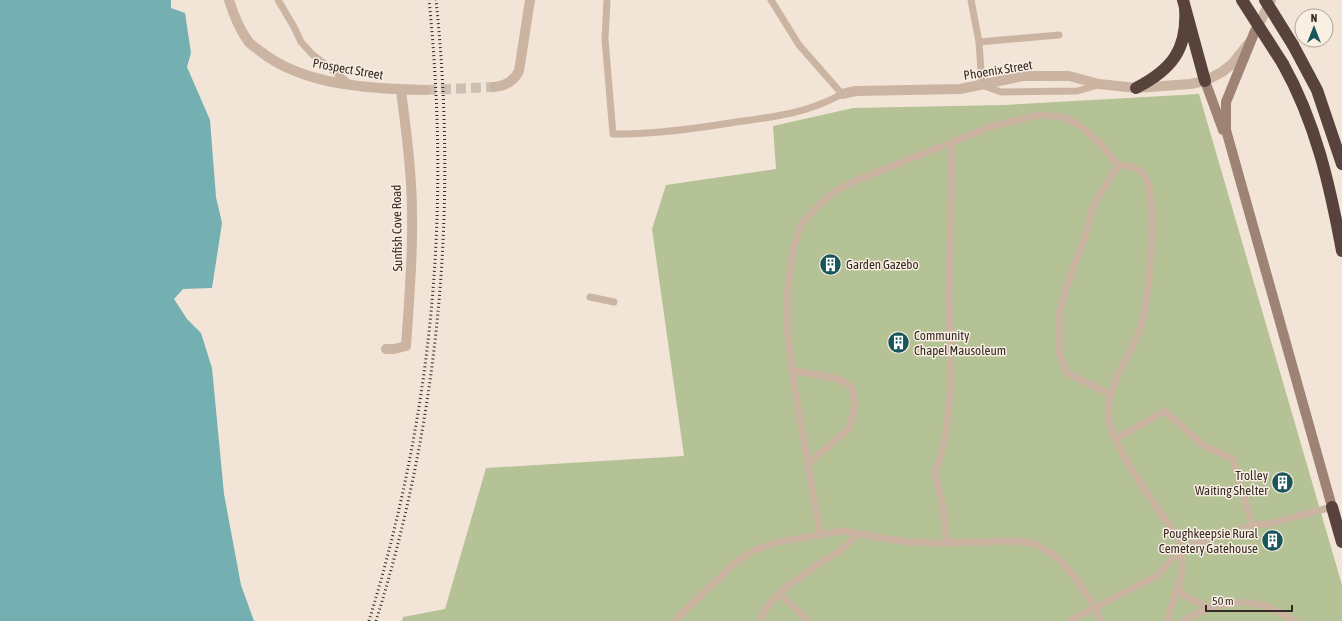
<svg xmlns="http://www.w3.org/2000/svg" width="1342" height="621" font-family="'Asap Condensed',sans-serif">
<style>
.green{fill:#b4c296}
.water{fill:#74b0b1}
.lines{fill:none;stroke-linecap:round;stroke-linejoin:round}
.street-tunnel{stroke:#ccc0b3;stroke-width:10;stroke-dasharray:10 5;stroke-linecap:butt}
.lane{stroke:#cbb4a2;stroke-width:7}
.street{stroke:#cbb4a2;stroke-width:10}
.secondary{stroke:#9e8274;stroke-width:10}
.highway{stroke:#57433c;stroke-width:12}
.rail{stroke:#352a25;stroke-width:3;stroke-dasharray:1 3;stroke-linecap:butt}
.highway-bridge{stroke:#57433c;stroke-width:12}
.labels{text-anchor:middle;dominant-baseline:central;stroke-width:3;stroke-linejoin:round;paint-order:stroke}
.street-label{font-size:13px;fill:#352a25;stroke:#faefe3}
.poi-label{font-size:13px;fill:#352a25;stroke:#faefe3;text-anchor:start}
</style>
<rect width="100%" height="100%" fill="#f2e5d7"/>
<!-- green -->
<path class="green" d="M 1199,94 L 1342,585 L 1342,621 L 402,621 L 403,617 L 445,609 L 486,468 L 684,456 L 652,229 L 666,185 L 776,169 L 773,126 L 853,108 L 1004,105 Z"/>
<!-- water -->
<path class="water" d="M 0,0 L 171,0 L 171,8 L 185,13 L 191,53 L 187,67 L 210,120 L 216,197 L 222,223 L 212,288 L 183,289 L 174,299 L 187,319 L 201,333 L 212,368 L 224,494 L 241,585 L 254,621 L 0,621 Z"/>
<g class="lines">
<!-- street-tunnel -->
<path class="street-tunnel" d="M 426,90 L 494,87"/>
<!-- lane -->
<path class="lane" d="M 278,0 L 294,27 L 301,42 L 312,54 L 350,84
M 607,0 L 605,39 L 613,134 L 626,134 C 663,133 700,128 736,122 C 774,117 808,113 842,94 L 799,45 L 771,0
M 971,0 L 979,42 L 982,85 L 1001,92 L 1077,91 L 1098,85
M 979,42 L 1059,35
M 590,297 L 614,302
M 792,370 L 838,379 L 852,387 L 855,406 L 848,430 L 808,463
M 1110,394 L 1067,373 L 1059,352 L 1059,313 L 1070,276 L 1084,240 L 1093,206 L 1118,165
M 1116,439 L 1164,411 L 1206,447 L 1233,459 L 1252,525
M 820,534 L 793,378 L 787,328 L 787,296 L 793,250 L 801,224 L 816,208 L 832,193 L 857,180 L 993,126 L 1038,115 L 1063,117 L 1079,125 L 1098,141 L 1118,165 C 1127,166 1136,166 1143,173 C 1160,192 1149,301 1141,326 C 1131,356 1104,386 1109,420 C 1112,443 1146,492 1160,512 C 1169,524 1178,534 1182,548 L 1252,525 L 1268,524 L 1332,507
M 946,543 L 944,512 L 935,474 L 945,440 L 951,387 L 949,300 L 952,144
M 1178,586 L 1183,595 L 1210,608
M 780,594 L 808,621
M 676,621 L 680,615 L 736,562 L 755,550 L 778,542 L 842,531 L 906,542 L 937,543 L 1013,541 L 1036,544 L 1058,558 L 1075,578 L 1095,607 L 1100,621
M 761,621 C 763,596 822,563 842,549 C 848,545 853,539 858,534
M 1069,621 L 1158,575 L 1182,548
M 1167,621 L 1182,572 L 1182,548
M 1183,621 C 1206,607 1235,598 1262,605 C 1274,608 1285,615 1295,621"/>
<!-- street -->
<path class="street" d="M 229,0 C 233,13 240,30 248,41 C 251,45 256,48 260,51 C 303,86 373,89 426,90
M 1256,30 L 1271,0
M 494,87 C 505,86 514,81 519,71 L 530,0
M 842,94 L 856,91 L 960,89 L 1023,76 L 1069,76 L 1099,84 L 1136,88 L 1190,84 L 1205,81 L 1222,72 L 1232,64 L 1248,44
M 386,349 L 394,349 L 406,346 C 409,302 413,258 412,215 C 412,173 406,131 401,90"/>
<!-- secondary -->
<path class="secondary" d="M 1255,31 L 1226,102 L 1226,130 L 1332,507
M 1205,81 L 1223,130"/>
<!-- highway -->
<path class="highway" d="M 1183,0 L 1205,81
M 1293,45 L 1317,90 L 1342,164
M 1283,64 C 1316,123 1330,186 1342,251
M 1136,88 C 1171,70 1188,50 1185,8
M 1332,507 L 1342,542"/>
<!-- rail -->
<path class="rail" d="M 369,621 C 432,415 451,215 429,0
M 376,621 C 439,420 458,209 436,0"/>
<!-- highway-bridge -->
<path class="highway-bridge" d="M 1242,0 L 1283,64
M 1265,0 L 1293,45"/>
</g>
<!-- icons -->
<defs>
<symbol id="building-disc" viewBox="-11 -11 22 22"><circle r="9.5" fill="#185659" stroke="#faefe3"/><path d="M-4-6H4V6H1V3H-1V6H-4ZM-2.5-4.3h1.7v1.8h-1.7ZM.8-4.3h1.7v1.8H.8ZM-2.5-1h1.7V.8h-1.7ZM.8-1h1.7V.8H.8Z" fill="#fff"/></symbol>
</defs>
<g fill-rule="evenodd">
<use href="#building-disc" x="818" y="252" width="25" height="25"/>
<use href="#building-disc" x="886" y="330" width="25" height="25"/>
<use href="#building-disc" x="1270" y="470" width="25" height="25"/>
<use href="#building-disc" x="1260" y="528" width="25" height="25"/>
</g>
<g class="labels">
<!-- street labels -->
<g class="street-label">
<text transform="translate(348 69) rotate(10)">Prospect Street</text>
<text transform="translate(998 70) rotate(-9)">Phoenix Street</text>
<text transform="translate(397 228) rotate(-91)">Sunfish Cove Road</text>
</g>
<!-- poi labels -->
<g class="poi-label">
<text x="846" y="264">Garden Gazebo</text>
<text x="914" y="335">Community<tspan x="914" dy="15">Chapel Mausoleum</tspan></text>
<text x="1268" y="475" text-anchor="end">Trolley<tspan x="1268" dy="15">Waiting Shelter</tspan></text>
<text x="1258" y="533" text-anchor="end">Poughkeepsie Rural<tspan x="1258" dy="15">Cemetery Gatehouse</tspan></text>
</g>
</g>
<!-- north arrow -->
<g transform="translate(1314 28)"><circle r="19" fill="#faefe3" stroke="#aba097"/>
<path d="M0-3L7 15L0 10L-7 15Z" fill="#185659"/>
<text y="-6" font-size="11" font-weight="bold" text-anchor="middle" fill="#352a25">N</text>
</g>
<!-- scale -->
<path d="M1206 605v6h86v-6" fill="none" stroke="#352a25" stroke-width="2"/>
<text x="1212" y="605" font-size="12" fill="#352a25" stroke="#faefe3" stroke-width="3" paint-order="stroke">50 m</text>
</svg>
